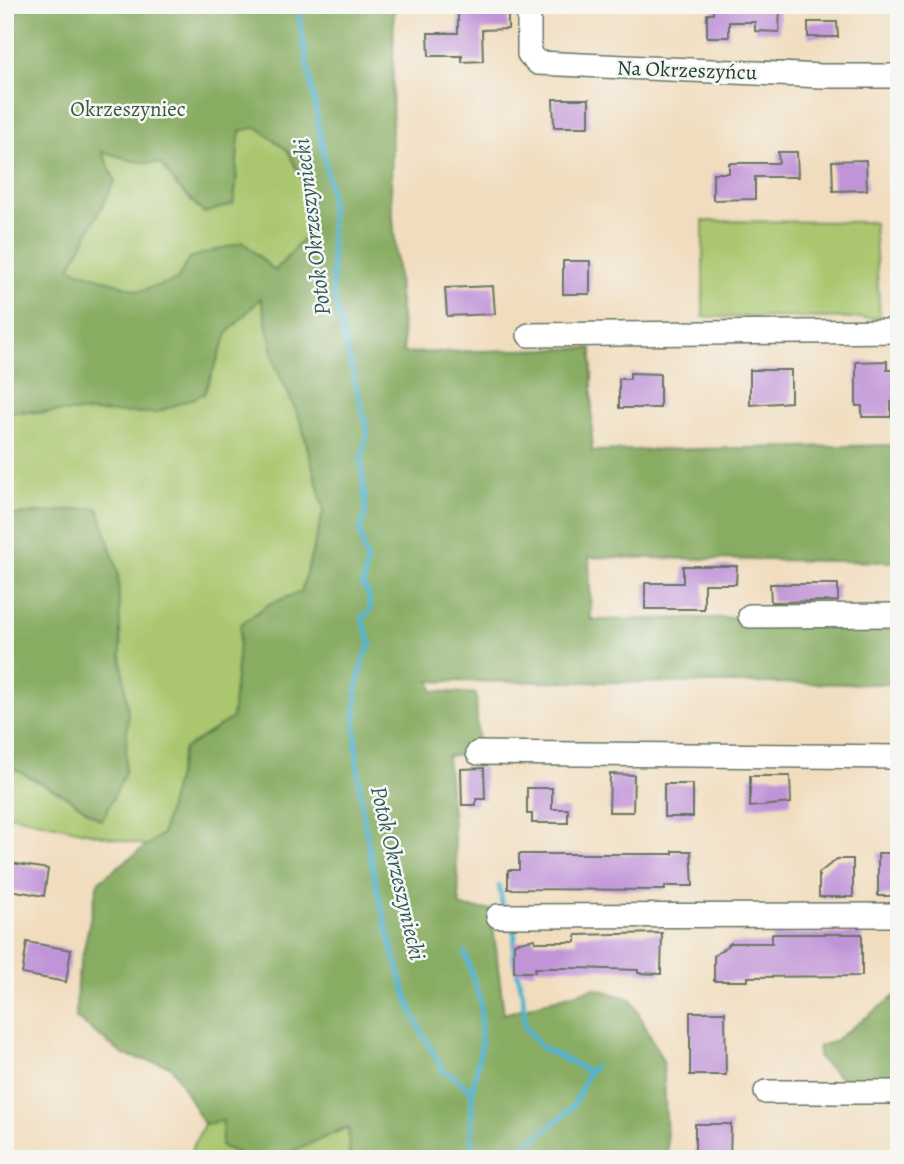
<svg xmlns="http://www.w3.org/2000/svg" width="904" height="1164" font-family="Alegreya,serif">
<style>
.green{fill:#aac76f;stroke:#648252;stroke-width:2}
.forest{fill:#87ac62;stroke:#53744b;stroke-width:2;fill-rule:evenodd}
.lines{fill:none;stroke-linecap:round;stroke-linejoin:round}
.stream{stroke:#51b4d0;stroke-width:5}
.building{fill:#c194d8}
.minor-casing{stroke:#687564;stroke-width:26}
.minor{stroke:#fff;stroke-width:23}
.labels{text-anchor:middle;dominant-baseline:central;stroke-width:5;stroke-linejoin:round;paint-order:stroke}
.street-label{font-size:21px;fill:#1f3d34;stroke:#f6f6f2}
.park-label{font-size:21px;fill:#3b5940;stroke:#f6f6f2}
.water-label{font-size:23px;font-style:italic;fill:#2c5b5b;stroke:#f6f6f2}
</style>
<rect width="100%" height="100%" fill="#f6f6f2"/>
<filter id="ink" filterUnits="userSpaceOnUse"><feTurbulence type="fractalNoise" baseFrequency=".0143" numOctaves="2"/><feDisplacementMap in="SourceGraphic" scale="14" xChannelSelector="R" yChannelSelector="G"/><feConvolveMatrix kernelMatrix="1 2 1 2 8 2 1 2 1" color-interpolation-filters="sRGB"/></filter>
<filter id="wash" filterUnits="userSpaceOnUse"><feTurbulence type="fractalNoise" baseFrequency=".00686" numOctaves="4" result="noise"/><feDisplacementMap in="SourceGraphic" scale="28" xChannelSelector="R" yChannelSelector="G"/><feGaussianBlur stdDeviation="1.57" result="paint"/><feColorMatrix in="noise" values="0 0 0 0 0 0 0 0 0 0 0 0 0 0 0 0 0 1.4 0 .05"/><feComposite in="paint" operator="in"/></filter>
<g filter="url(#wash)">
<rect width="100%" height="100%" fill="#f1ddbe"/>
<!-- green -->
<path class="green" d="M 5,5 L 233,204 C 239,180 235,155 240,130 L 257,127 L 288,151 L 311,198 L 305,237 L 275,271 L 243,242 L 213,332 L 49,320 Z
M 703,221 L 874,222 L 880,318 L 703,317 Z
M 261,298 L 276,366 L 301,422 L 324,510 L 301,592 L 269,604 L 241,624 L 232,718 L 184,749 L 162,834 L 148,846 L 5,814 L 5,764 L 66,796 L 102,821 L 128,718 L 98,508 L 5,516 L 5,411 L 44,413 L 204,394 L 228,332 Z
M 224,1120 L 221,1146 L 251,1159 L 187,1159 L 204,1124 Z
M 348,1127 L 350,1159 L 274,1159 Z"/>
<!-- forest -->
<path class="forest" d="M 5,5 L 394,5 L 391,193 L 404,353 L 592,348 L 592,451 L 899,445 L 899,562 L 589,557 L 591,620 L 899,615 L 899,684 L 430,681 L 433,691 L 476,694 L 478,753 L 447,756 L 460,907 L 491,910 L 504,1014 L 594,988 L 631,999 L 663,1061 L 668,1159 L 350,1159 L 348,1127 L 274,1159 L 251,1159 L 221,1146 L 223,1121 L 204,1124 L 171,1066 L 124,1055 L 76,1018 L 77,981 L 98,882 L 162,834 L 184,749 L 232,718 L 241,624 L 269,604 L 301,592 L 324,510 L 301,422 L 276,366 L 261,298 L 228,332 L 204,394 L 155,413 L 5,411 ZM 257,127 L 288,151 L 311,198 L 305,237 L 275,271 L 243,242 L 189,258 L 177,280 L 139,291 L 70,268 L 115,181 L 102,151 L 134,161 L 161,164 L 178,187 L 204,213 L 233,204 C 239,180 235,156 240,131 Z
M 98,508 L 118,572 L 121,655 L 128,712 L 125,773 L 102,821 L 66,796 L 5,764 L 5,516 Z
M 895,996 L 899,997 L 899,1082 L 843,1080 L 818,1057 L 819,1046 L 833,1042 Z"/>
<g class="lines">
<!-- stream -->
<path class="stream" d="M 297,5 L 330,190 L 333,294 L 368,433 L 361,459 L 366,509 L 360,532 L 367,561 L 363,586 L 369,595 L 370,611 L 362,618 L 371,644 C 328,710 385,948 416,1020 C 424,1038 435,1055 444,1072 L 454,1076 L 472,1092 L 471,1136 L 475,1159
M 499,885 L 503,909
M 508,921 L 515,935 L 513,956 L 523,995 L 525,1027 L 541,1047 L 589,1072
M 465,953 L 481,1003 L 481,1046 L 472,1092
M 508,1159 C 528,1143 552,1127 570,1109 C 583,1096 580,1079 594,1067"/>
</g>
<g id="blocks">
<!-- building -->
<path class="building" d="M 458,5 L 508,5 L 508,29 L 482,30 L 483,61 L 462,62 L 462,56 L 429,56 L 428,33 L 458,33 Z
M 713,5 L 780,5 L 779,32 L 755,31 L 755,22 L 729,22 L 729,37 L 707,37 L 707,14 L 713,14 Z
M 808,22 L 837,22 L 838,37 L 808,37 Z
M 553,99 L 589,99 L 589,127 L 554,127 Z
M 778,152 L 797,152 L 798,177 L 755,177 L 755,199 L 713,200 L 713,173 L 729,173 L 729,163 L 779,163 Z
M 866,160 L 867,190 L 833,191 L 832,161 Z
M 563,261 L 590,261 L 590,294 L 563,294 Z
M 493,286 L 495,314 L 447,316 L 445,288 Z
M 887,361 L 887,370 L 899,370 L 899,401 L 891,402 L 891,417 L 862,417 L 862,406 L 856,406 L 856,362 Z
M 750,370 L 791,370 L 791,402 L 750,405 Z
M 630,373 L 660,374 L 660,408 L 619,408 L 619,379 L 630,379 Z
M 683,566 L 737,566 L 736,584 L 704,584 L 704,609 L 645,609 L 645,583 L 683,583 Z
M 770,584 L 838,584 L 838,601 L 771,602 Z
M 484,768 L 485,799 L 476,799 L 476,805 L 462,805 L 461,769 Z
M 610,774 L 634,775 L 633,812 L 609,812 Z
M 750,776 L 790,776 L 791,803 L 750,807 Z
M 664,784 L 693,784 L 693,817 L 664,817 Z
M 527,788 L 552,788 L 552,809 L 568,809 L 568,823 L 532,823 L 532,814 L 527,814 Z
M 673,851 L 691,851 L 693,886 L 665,886 L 665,890 L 508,889 L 508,870 L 519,870 L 519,854 L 673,854 Z
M 878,853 L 899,853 L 899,896 L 878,896 Z
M 837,859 L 853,859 L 853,897 L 819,897 L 819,873 Z
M 5,862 L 48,869 L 44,896 L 5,889 Z
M 662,933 L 661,974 L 638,973 L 638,970 L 576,968 L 535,968 L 535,972 L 514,972 L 514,943 L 535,939 L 535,942 L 576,942 L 576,935 Z
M 772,934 L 862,934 L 862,976 L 748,977 L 748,981 L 714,981 L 714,956 L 731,943 L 772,943 Z
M 27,942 L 71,950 L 66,982 L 22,974 Z
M 690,1012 L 725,1012 L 726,1075 L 690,1075 Z
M 695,1124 L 731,1124 L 730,1159 L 695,1159 Z"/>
</g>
</g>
<g filter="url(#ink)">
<use href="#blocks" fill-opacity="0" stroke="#687564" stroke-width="2"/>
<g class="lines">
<defs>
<path id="minor" d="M 529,5 L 529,54 L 538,63 L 822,76 L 899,76
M 529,335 L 899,331
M 750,616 L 899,615
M 478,753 L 899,757
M 498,916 L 899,915
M 766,1092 L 899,1092"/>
</defs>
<!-- minor casing -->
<use href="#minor" class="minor-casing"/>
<!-- minor -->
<use href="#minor" class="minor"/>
</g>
</g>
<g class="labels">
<!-- street labels -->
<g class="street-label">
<text transform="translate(687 70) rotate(2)">Na Okrzeszyńcu</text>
</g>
<!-- park labels -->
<g class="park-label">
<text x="128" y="109">Okrzeszyniec</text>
</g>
<!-- water labels -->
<g class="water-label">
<text transform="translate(312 227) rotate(-97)">Potok Okrzeszyniecki</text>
<text transform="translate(398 873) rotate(77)">Potok Okrzeszyniecki</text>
</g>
</g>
<!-- margin -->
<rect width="904" height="1164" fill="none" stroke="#f6f6f2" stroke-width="28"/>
</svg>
